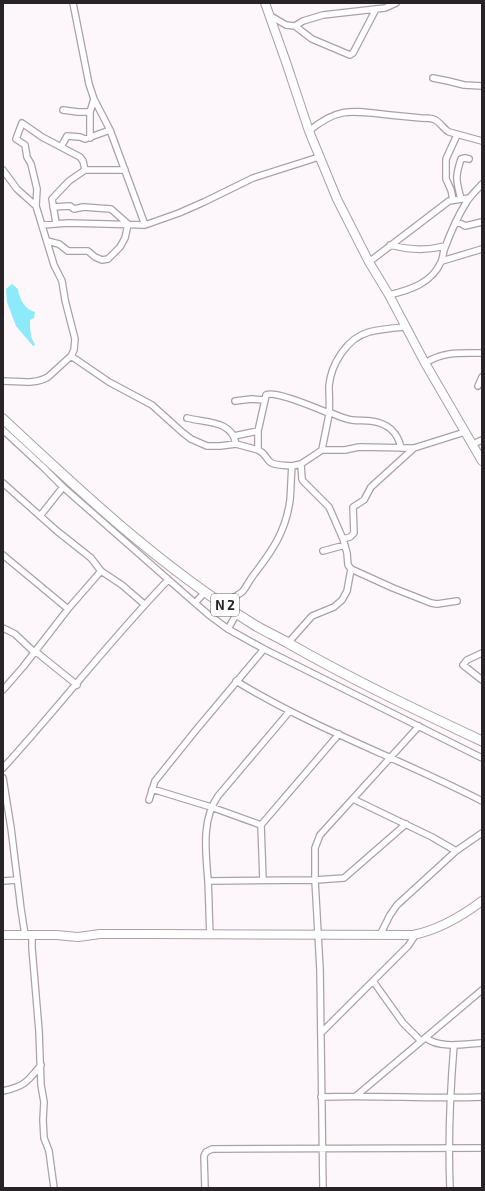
<svg xmlns="http://www.w3.org/2000/svg" width="485" height="1191" font-family="'Exo 2',sans-serif">
<style>
.water{fill:#8ceafa}
.lines{fill:none;stroke-linecap:round;stroke-linejoin:round}
.street-casing{stroke:#ad9fa9;stroke-width:8}
.secondary-casing{stroke:#ad9fa9;stroke-width:10}
.primary-casing{stroke:#ad9fa9;stroke-width:11}
.street{stroke:#fff;stroke-width:5.5}
.secondary{stroke:#fff;stroke-width:8}
.primary{stroke:#fff;stroke-width:9}
.labels{text-anchor:middle;dominant-baseline:central;stroke-width:4;stroke-linejoin:round;paint-order:stroke}
.shield{fill:#fff;stroke:#686568;stroke-width:1}
.shield-label{font-size:13px;font-weight:bold;fill:#282327}
</style>
<rect width="100%" height="100%" fill="#fdf7fb"/>
<!-- water -->
<path class="water" d="M 12,284 L 18,289 C 19,298 25,310 35,312 L 34,318 L 30,320 C 30,324 30,330 31,335 C 31,339 34,341 35,345 L 33,346 L 16,326 L 7,302 L 6,289 Z"/>
<g class="lines">
<defs>
<path id="street" d="M 73,3 L 89,84 L 94,99 L 110,130 L 145,225
M 269,15 L 286,25 L 295,26 L 303,21 L 323,15 L 376,9 L 385,8 L 396,3
M 295,26 L 312,39 L 350,55 L 353,53 L 376,9
M 433,78 L 448,81 L 464,85 L 482,86
M 63,110 L 78,112 L 90,112
M 309,131 C 339,106 353,111 390,115 C 400,116 410,117 421,118 C 425,118 429,118 433,119 C 440,121 443,129 449,132 L 482,141
M 90,138 L 90,112 L 94,99
M 61,147 L 67,136 L 80,137 L 85,139 L 110,130
M 3,170 L 17,189 L 36,206 L 54,265 L 62,281 L 65,300 L 75,339 L 74,350 L 71,356 L 48,377 C 34,385 19,381 3,381
M 461,199 C 456,180 455,177 461,159 L 465,158 L 469,159
M 453,200 L 451,190 L 446,179 L 446,159 L 457,135
M 36,206 L 37,189 L 31,164 L 27,157 L 25,145 L 16,139 L 22,123 L 42,137 L 80,157 L 83,161 L 85,170
M 456,222 L 462,224 L 465,226 L 482,222
M 56,223 L 52,199 L 69,181 L 85,170 L 125,170
M 42,225 L 68,223 L 145,225 L 179,213 L 204,202 L 253,178 L 319,157
M 47,241 L 59,244 L 68,251 L 88,251 L 95,257 L 102,260 L 108,259 L 120,247 L 125,238 L 128,224 L 111,209 L 83,207 L 74,209 L 70,206 L 53,207
M 390,245 C 409,250 426,251 445,246
M 442,261 L 482,249
M 369,262 L 449,201 L 469,198
M 389,295 C 410,290 432,283 441,262 C 443,258 443,254 444,250 C 450,234 457,217 466,203 C 470,196 477,190 482,184
M 71,356 L 109,382 L 152,405 L 182,432 L 191,439 L 207,446 L 220,446 L 236,444
M 425,363 C 444,351 461,353 482,353
M 478,386 L 482,377
M 235,401 L 252,399 L 265,400 L 266,395 C 275,390 318,409 329,413
M 329,412 C 336,415 344,419 352,420 C 359,421 365,420 371,421 C 387,423 398,432 401,448
M 187,418 C 206,423 232,420 236,444 L 258,450 L 258,431 L 265,400
M 3,430 L 43,467 L 63,487 L 195,603
M 234,436 L 258,431
M 473,444 L 482,440
M 258,450 C 265,453 265,457 270,462 C 275,466 285,465 292,466
M 322,450 C 324,438 327,426 329,414 C 330,405 329,395 329,386 C 331,364 347,338 369,332 C 381,329 394,328 406,327
M 301,464 L 302,479 L 303,481 L 329,507 L 343,539 L 347,553 L 348,565 L 351,569 L 393,588 L 431,603 L 437,604 L 457,601
M 3,483 L 57,531 L 91,558 L 101,571 L 122,585 L 144,604
M 40,516 L 63,487
M 343,539 L 350,537 L 354,533 L 353,507 L 364,500 L 371,487 L 414,448
M 323,551 L 345,545
M 3,555 L 68,609
M 205,592 L 195,603 L 209,615 L 228,629
M 221,603 C 228,599 237,597 243,591 C 247,586 250,579 255,573 C 273,550 286,530 290,500 C 291,488 291,477 292,466 L 301,464 L 322,450 L 345,450 L 359,447 L 414,448 L 465,432
M 237,613 L 228,629 L 264,649 L 482,758
M 3,628 L 15,634 L 34,652
M 288,643 L 312,616 L 334,607 L 342,600 L 347,591 L 351,569
M 35,651 L 77,685
M 482,653 L 467,660 L 463,665 L 482,680
M 236,681 C 314,729 401,759 482,801
M 3,690 L 23,667 L 68,609 L 101,571
M 3,768 C 59,707 110,640 168,580
M 3,778 L 11,828 L 21,909 L 25,935
M 152,789 L 211,807 L 261,825 L 339,734
M 353,799 L 432,837 L 456,851
M 149,800 L 155,781 L 196,730 L 264,649
M 406,824 L 344,878 L 315,880 L 315,848 L 320,835 L 419,726
M 261,825 L 263,880
M 3,881 L 17,880
M 208,881 L 315,880 L 320,969 L 323,1188
M 210,934 C 209,916 209,899 208,881 C 206,853 201,820 218,796 L 289,712
M 32,935 L 32,948 L 39,1031 L 41,1085 L 44,1102 L 43,1120 L 44,1138 L 49,1151 L 54,1188
M 380,935 L 390,915 L 397,905 L 456,851 L 482,833
M 373,981 L 403,1023 L 421,1041
M 321,1033 L 408,946 L 416,934
M 426,1038 C 440,1049 465,1044 482,1043
M 3,1091 C 25,1086 27,1082 41,1065
M 356,1096 L 482,990
M 321,1097 C 375,1095 428,1099 482,1097
M 205,1188 L 204,1156 L 206,1152 L 212,1149 L 482,1148
M 450,1188 C 448,1140 450,1093 454,1045"/>
<path id="secondary" d="M 265,3 L 286,62 L 309,131 L 337,199 L 369,262 L 389,295 L 425,363 L 482,461
M 3,935 L 56,935 L 78,937 L 100,934 L 151,934 L 413,935 C 438,930 462,916 482,901"/>
<path id="primary" d="M 3,419 C 82,493 161,567 253,624 C 264,631 276,636 288,643 C 351,679 416,710 482,741"/>
</defs>
<!-- street casing -->
<use href="#street" class="street-casing"/>
<!-- secondary casing -->
<use href="#secondary" class="secondary-casing"/>
<!-- primary casing -->
<use href="#primary" class="primary-casing"/>
<!-- street -->
<use href="#street" class="street"/>
<!-- secondary -->
<use href="#secondary" class="secondary"/>
<!-- primary -->
<use href="#primary" class="primary"/>
</g>
<g class="labels">
<!-- shield labels -->
<rect class="shield" x="211" y="594" width="28" height="22" rx="3"/>
<g class="shield-label">
<text x="225" y="605">N 2</text>
</g>
</g>
<!-- border -->
<rect width="485" height="1191" fill="none" stroke="#282327" stroke-width="8"/>
</svg>
